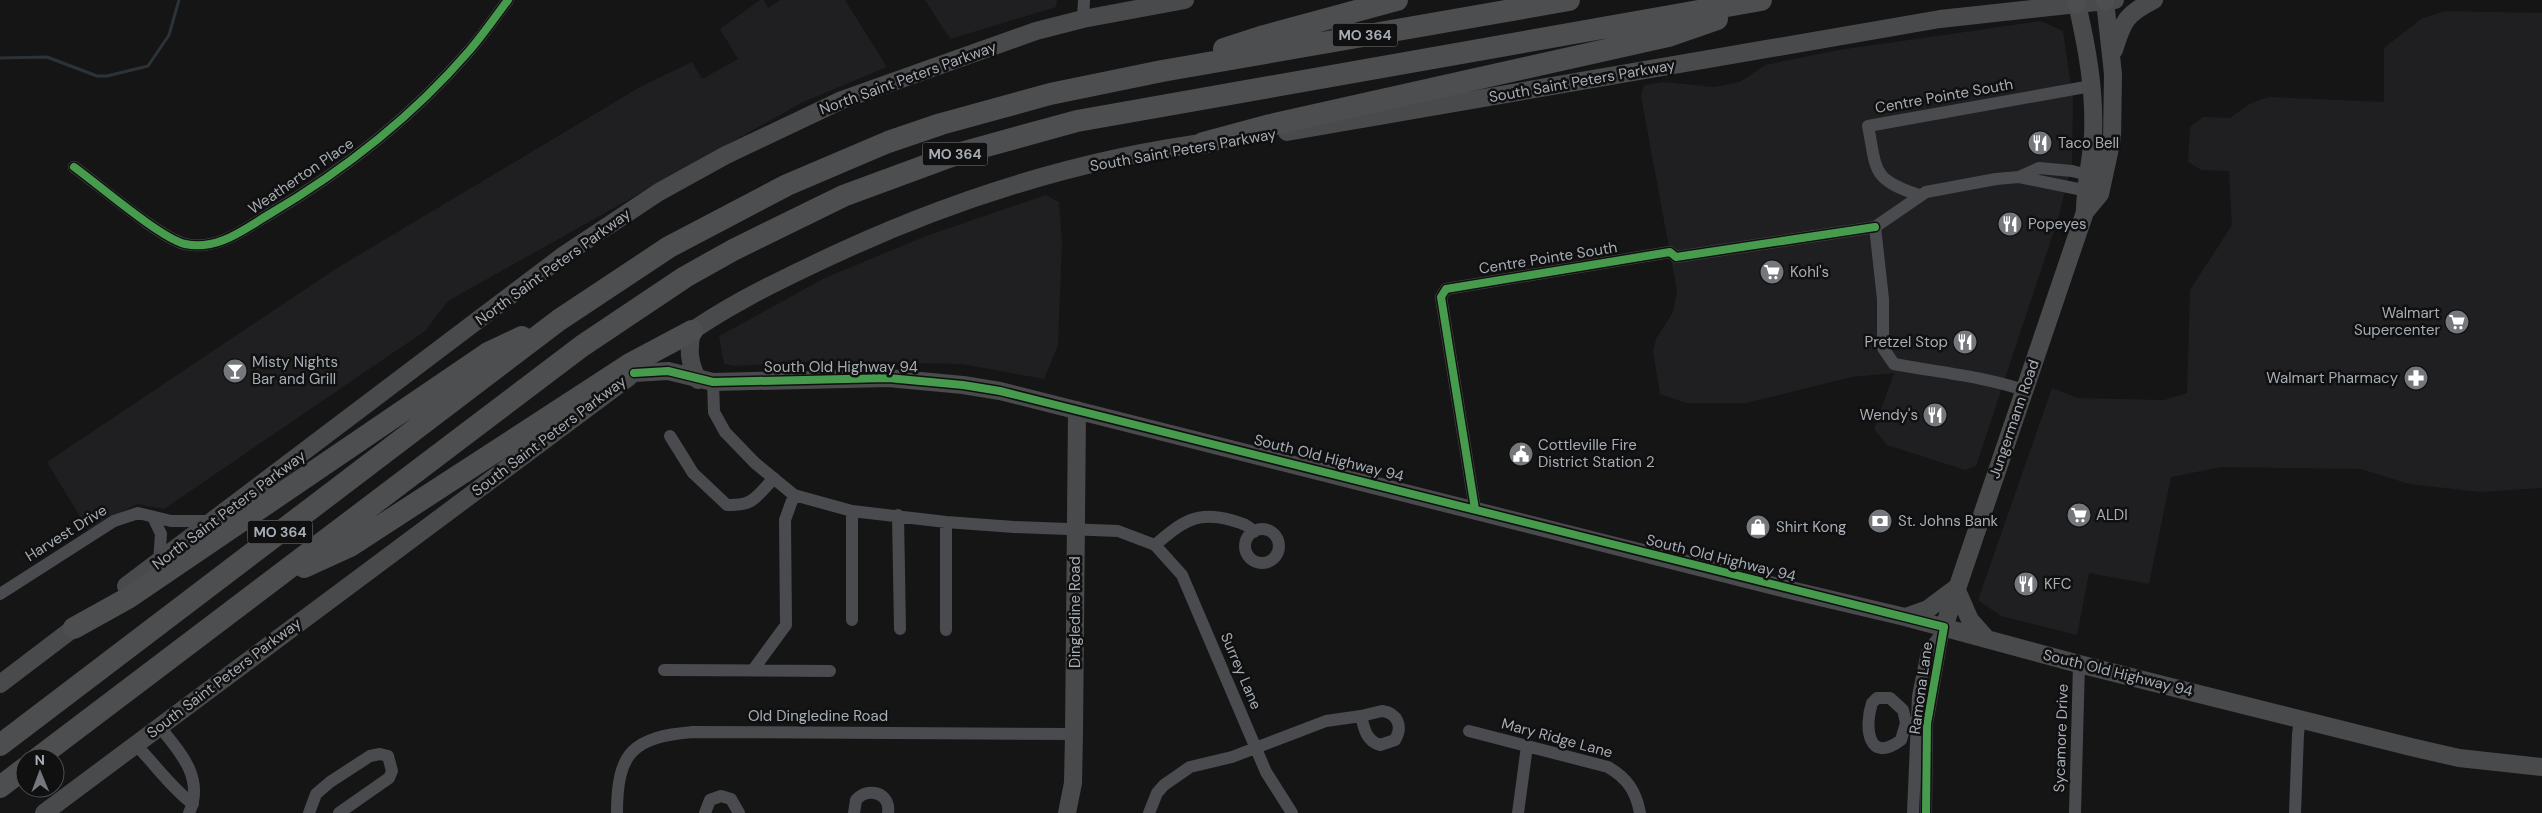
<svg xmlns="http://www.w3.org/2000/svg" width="2542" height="813" font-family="'DM Sans',sans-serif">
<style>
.built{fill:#1f1f21}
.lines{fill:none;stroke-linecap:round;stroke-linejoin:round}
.stream{stroke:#2c3338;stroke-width:3}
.street{stroke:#4a4b4e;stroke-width:12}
.secondary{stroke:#494a4c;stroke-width:18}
.primary{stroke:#4c4e50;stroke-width:19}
.highway{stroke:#4c4e4f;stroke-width:22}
.cycleway-casing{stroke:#101011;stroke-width:11}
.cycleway{stroke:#469c4c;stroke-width:8}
.labels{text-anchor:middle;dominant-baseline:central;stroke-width:5;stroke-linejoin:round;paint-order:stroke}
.shield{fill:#101011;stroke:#7a7e84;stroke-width:1}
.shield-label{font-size:14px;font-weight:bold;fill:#a7adb5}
.street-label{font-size:15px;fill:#a7adb5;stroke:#101011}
.poi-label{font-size:15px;fill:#a7adb5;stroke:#101011;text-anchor:start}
</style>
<rect width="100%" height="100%" fill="#151516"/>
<!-- built -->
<path class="built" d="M 760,0 L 764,0 L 768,8 L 780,0 L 845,0 L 887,67 L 801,103 L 448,301 L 425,331 L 164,509 L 137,504 L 88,530 L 47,462 L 334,270 L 640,87 L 692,62 L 702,79 L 738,59 L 720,29 Z
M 925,0 L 1057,0 L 1056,7 L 950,39 Z
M 2445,11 L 2542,13 L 2542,488 L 2481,492 L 2409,484 L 2361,469 L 2222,467 L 2171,477 L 2149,584 L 2089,573 L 2077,635 L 2001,616 L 1978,600 L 2052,388 L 2078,398 L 2164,400 L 2187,393 L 2190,290 L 2232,225 L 2229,171 L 2201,170 L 2188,162 L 2190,127 L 2203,117 L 2230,118 L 2249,104 L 2269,97 L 2384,102 L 2384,48 L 2421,19 Z
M 2041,21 L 2063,31 L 2073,99 L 2072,162 L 2058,219 L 1976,466 L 1965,470 L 1887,445 L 1874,429 L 1894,373 L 1852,377 L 1746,403 L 1686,403 L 1660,394 L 1653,351 L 1656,339 L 1673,312 L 1677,291 L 1641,96 L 1644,85 L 1664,82 L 1715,87 L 1740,82 L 1765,65 L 1839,50 Z
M 1046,195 L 1059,202 L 1062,241 L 1058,345 L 1044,379 L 962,364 L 826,361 L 734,366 L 724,364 L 719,336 L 825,278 L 926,236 Z"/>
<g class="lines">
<!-- stream -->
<path class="stream" d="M 0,58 L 47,57 L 97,76 L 107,76 L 148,66 L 169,35 L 179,0"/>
<!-- street -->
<path class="street" d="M 1083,19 L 1084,0
M 74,167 C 98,184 160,238 185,244 C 217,251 243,230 268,215 C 343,171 412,117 469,51 C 483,35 495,17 508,0
M 2019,177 L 2039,168 L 2072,171 L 2096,177
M 1919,195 C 1871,179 1877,171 1868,126 L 2091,86
M 713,382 L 714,412 L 725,432 L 755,463 L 794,495 L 852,511 L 946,522 L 1014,527 L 1118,531 L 1155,545 C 1181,523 1196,510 1231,520 C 1241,523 1247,524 1254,532
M 2024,390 C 1982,376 1937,372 1894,364 L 1883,348 L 1883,299 L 1875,227 L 1926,192 L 1996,179 L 2019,177 L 2093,192
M 670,436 L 693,473 L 727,505 C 754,506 756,497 774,478
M 1475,509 L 1441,297 L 1446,289 L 1670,252 L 1676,257 L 1875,227
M 852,511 L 852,620
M 898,515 L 900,629
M 154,519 L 161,534 L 159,562
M 946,522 L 946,630
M1245 546a17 17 0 1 1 34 0a17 17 0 1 1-34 0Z
M 1155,545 L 1182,575 L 1266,772 L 1292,813
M 0,594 L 114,521 L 138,513 L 171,521 L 214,521
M 664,670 L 830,671
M 753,670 L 786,625 L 785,520 L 794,495
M 1382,711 C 1398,713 1403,727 1395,740 L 1380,745 C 1366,741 1364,728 1361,716 Z
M 1906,723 L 1901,740 C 1868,765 1864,727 1872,703 L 1877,698 L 1890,698 L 1903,710 L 1906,723 L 1923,724
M 159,726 C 180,752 205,778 189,813
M 1469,731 L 1608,767 C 1627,778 1636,791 1640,813
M 135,744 C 155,764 171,788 193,804
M 309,813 L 316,794 L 330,782 L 370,756 L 380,754 L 388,756 L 392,771 L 389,778 L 339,813
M 617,813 C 617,752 633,737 693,732 L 1074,734
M 705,813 L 710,800 L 721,796 L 731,799 L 739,813
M 854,813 L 856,800 C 868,786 891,793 888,813
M 1149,813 L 1157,793 L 1164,785 L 1190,767 L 1232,757 L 1326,721 L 1361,716
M 1518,813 L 1527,746
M 1913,813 L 1918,696 L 1927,652 L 1942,633
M 1926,813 L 1927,724 L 1944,627
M 2075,813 L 2079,664
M 2295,813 L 2298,734 L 2300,719"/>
<!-- secondary -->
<path class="secondary" d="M 2114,50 C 2123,21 2126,14 2154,0
M 1287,132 L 1940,19 L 2115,0
M 2085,212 L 2100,194 L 2112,139 L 2113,74 L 2105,1
M 692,331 C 688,350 689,363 698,380
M 682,338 C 722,309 766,287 810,266 C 938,204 1075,159 1216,141
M 634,373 L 668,371 L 713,382 L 888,378 L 963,385 L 1000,391 L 1786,589 L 1905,617 L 2079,664 L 2411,747 L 2459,758 L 2542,767
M 126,586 L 564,255 L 659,192 L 726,155 L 842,100 L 1036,31 L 1083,19 L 1185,0
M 1956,588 L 1970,620 L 1986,638
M 1906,617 L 1928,609 L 1956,588
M 1944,627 L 2085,212 C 2085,186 2091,162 2093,136 C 2095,91 2087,47 2077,4
M 0,684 L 83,621
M 44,813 L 629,377
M 1067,813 L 1073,783 L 1074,734 L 1077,410"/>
<!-- primary -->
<path class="primary" d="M 2076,0 L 2077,4
M 2105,0 L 2105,1"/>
<!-- highway -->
<path class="highway" d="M 1224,49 L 1264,36 L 1397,0
M 1203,143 L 1266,126 L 1668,36 L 1717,19
M 304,567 L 350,546 L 630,364 L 692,331
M 74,628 L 128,598 L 488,353 L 522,337
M 0,745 L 559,320 L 669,247 L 787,185 L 888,142 L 941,124 L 1050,94 L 1162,71 L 1569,0
M 38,758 L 582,346 L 685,277 L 735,249 L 843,196 L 957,154 L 1077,121 L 1761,0
M 0,787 L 25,768"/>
<defs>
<path id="cycleway" d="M 74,167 C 98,184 160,238 185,244 C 217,251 243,230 268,215 C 343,171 412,117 469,51 C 483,35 495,17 508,0
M 634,373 L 668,371 L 713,382 L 888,378 L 963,385 L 1000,391 L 1944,627 L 1927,724 L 1926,813
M 1475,509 L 1441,297 L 1446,289 L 1670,252 L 1676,257 L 1875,227"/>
</defs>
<!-- cycleway casing -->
<use href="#cycleway" class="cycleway-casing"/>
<!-- cycleway -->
<use href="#cycleway" class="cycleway"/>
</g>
<!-- icons -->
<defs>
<symbol id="restaurant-disc" viewBox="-11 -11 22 22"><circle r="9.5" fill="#74787d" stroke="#101011"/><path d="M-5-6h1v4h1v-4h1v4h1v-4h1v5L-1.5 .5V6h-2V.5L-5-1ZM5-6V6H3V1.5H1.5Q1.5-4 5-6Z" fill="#fff"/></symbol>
<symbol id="supermarket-disc" viewBox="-11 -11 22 22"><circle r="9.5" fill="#74787d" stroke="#101011"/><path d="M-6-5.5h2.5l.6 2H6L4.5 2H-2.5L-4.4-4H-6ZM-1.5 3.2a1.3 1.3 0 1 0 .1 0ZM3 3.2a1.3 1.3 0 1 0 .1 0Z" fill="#fff"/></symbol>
<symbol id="bar-disc" viewBox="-11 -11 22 22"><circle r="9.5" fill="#74787d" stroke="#101011"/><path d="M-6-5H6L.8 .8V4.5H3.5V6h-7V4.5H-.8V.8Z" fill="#fff"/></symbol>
<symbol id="pharmacy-disc" viewBox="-11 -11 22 22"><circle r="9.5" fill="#74787d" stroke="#101011"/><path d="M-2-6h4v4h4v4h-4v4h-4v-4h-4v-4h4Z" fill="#fff"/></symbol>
<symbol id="civic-disc" viewBox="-11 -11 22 22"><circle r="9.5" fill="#74787d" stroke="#101011"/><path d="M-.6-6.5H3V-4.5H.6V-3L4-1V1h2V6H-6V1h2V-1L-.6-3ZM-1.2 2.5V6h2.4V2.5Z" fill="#fff"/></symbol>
<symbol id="bank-disc" viewBox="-11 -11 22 22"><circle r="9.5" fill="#74787d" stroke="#101011"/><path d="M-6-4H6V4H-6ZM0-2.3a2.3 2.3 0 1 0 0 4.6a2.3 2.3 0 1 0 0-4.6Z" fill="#fff"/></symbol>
<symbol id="shop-disc" viewBox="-11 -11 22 22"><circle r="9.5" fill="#74787d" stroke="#101011"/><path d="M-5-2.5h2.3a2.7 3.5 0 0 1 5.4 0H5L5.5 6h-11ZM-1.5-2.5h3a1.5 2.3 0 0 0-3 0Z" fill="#fff"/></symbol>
</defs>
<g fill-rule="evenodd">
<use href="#restaurant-disc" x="2026" y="129" width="28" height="28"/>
<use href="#restaurant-disc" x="1996" y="210" width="28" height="28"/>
<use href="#supermarket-disc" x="1758" y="258" width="28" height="28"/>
<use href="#supermarket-disc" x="2443" y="308" width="28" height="28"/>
<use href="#restaurant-disc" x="1951" y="328" width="28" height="28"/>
<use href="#bar-disc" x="221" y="357" width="28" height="28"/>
<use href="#pharmacy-disc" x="2402" y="364" width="28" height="28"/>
<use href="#restaurant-disc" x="1921" y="401" width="28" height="28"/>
<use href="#civic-disc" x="1507" y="440" width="28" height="28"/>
<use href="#supermarket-disc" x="2065" y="501" width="28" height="28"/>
<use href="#bank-disc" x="1866" y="507" width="28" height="28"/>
<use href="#shop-disc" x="1744" y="513" width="28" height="28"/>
<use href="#restaurant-disc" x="2012" y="570" width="28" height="28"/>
</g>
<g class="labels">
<!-- shield labels -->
<g class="shield">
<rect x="1332.5" y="23.5" width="65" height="23" rx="4"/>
<rect x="922.5" y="142.5" width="65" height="23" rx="4"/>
<rect x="247.5" y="520.5" width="65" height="23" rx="4"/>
</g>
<g class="shield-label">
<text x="1365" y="35">MO 364</text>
<text x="955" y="154">MO 364</text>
<text x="280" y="532">MO 364</text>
</g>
<!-- street labels -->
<g class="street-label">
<text transform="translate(908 78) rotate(-20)">North Saint Peters Parkway</text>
<text transform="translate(1582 81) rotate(-10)">South Saint Peters Parkway</text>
<text transform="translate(1944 96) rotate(-10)">Centre Pointe South</text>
<text transform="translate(1183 150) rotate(-10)">South Saint Peters Parkway</text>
<text transform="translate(301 176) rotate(-34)">Weatherton Place</text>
<text transform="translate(1548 258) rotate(-9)">Centre Pointe South</text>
<text transform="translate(553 267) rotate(-36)">North Saint Peters Parkway</text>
<text x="841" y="367">South Old Highway 94</text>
<text transform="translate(2014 419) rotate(-71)">Jungermann Road</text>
<text transform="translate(549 436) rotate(-37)">South Saint Peters Parkway</text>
<text transform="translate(1329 458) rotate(14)">South Old Highway 94</text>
<text transform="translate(229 510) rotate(-37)">North Saint Peters Parkway</text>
<text transform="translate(66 533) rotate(-32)">Harvest Drive</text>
<text transform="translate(1721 558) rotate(14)">South Old Highway 94</text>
<text transform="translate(1075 612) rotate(-90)">Dingledine Road</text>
<text transform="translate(1241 671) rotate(67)">Surrey Lane</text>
<text transform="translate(2118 673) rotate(14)">South Old Highway 94</text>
<text transform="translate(224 678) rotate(-37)">South Saint Peters Parkway</text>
<text transform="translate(1921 688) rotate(-82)">Ramona Lane</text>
<text x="818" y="716">Old Dingledine Road</text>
<text transform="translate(1557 738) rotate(15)">Mary Ridge Lane</text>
<text transform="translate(2061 738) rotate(-88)">Sycamore Drive</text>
</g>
<!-- poi labels -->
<g class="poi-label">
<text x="2058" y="143">Taco Bell</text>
<text x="2028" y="224">Popeyes</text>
<text x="1790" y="272">Kohl's</text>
<text x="2440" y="313" text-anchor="end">Walmart<tspan x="2440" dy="17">Supercenter</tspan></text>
<text x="1948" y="342" text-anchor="end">Pretzel Stop</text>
<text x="252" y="362">Misty Nights<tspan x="252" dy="17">Bar and Grill</tspan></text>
<text x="2398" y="378" text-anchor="end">Walmart Pharmacy</text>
<text x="1918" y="415" text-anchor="end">Wendy's</text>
<text x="1538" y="445">Cottleville Fire<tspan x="1538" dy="17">District Station 2</tspan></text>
<text x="2096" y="515">ALDI</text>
<text x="1898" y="521">St. Johns Bank</text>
<text x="1776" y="527">Shirt Kong</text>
<text x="2044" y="584">KFC</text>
</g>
</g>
<!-- north arrow -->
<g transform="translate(40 773) rotate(359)"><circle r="24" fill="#101011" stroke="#4c4f53"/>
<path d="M0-4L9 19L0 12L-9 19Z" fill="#74787d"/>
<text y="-8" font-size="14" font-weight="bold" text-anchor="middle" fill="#a7adb5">N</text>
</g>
</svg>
